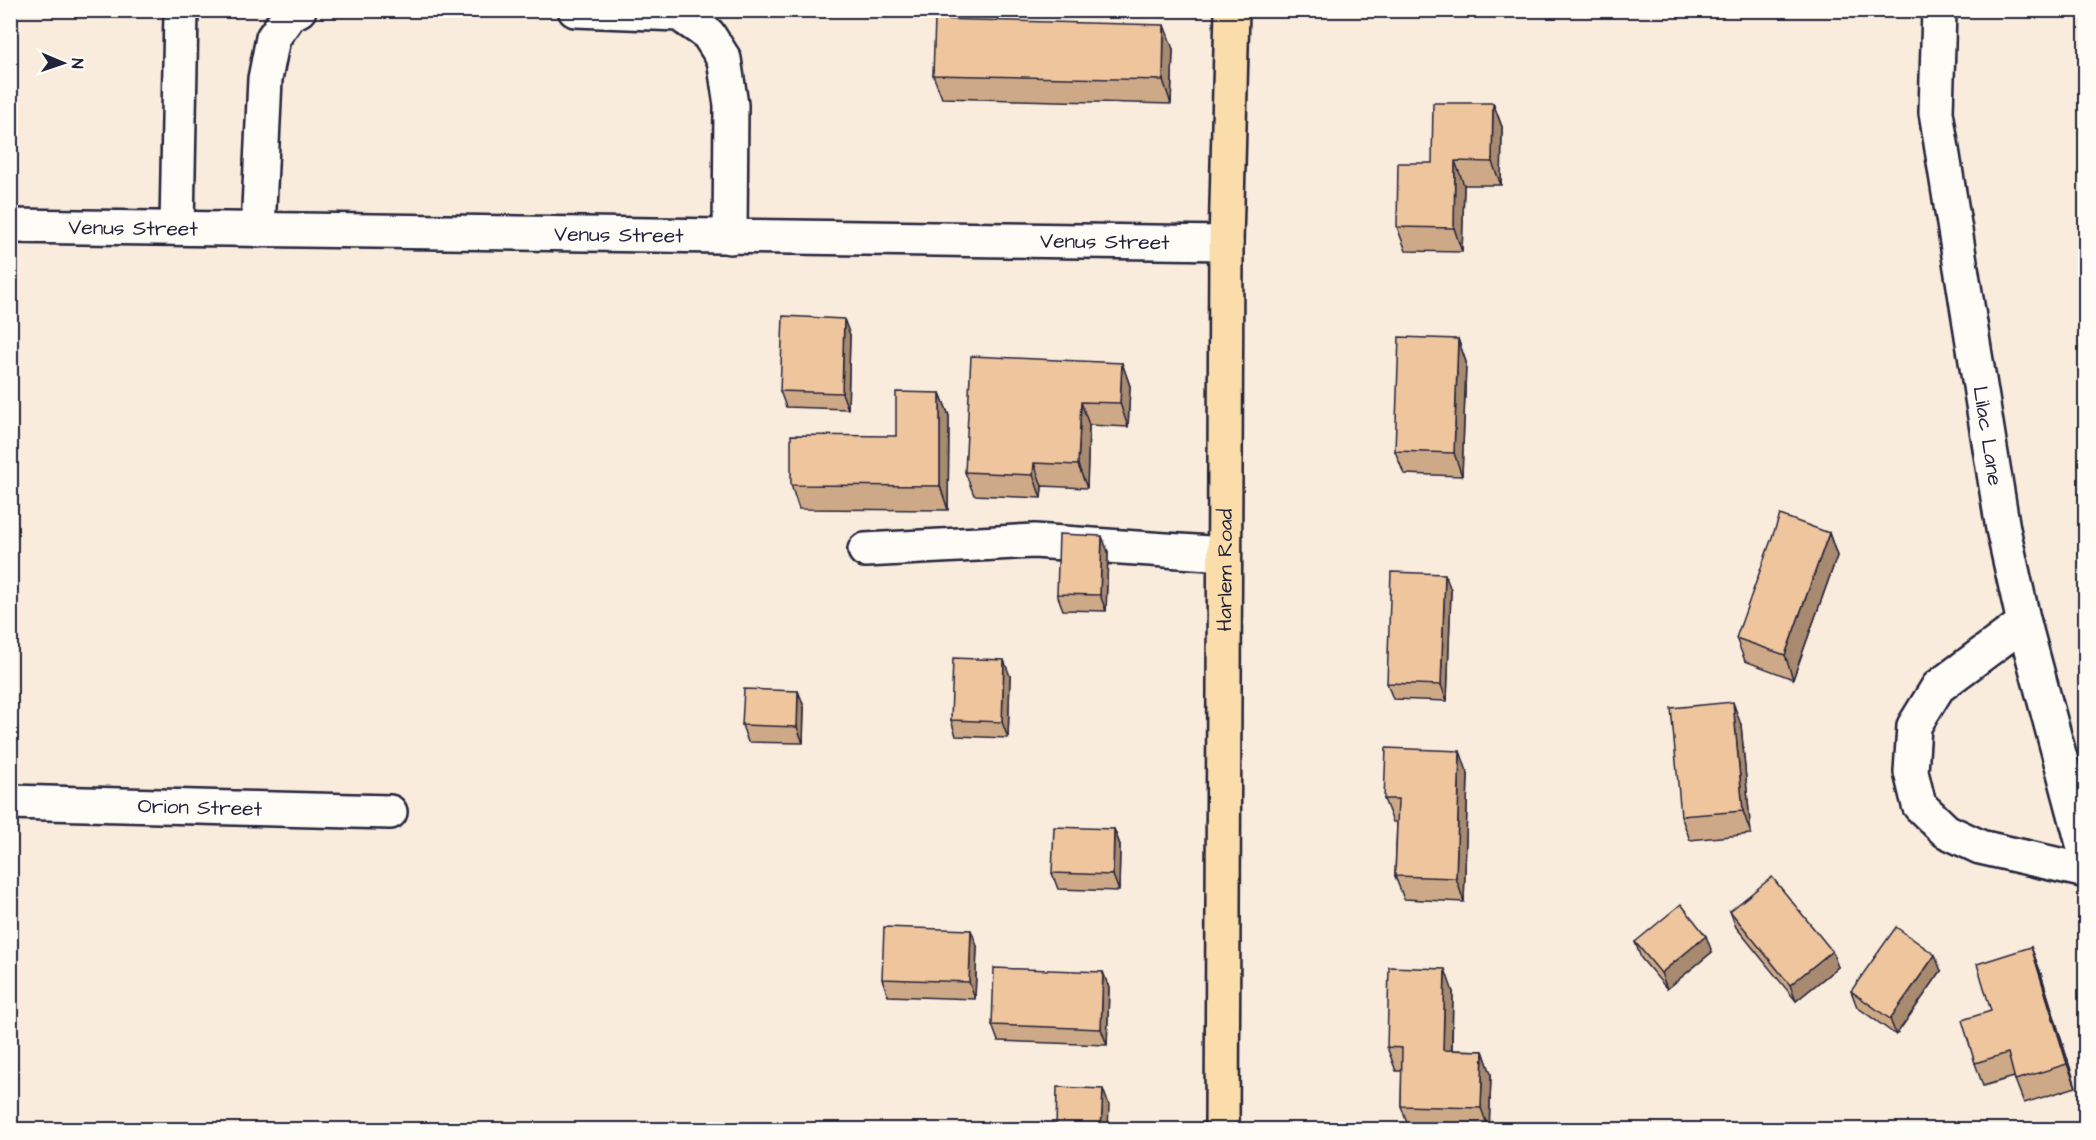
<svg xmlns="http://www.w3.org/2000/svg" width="2096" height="1140" font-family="'Architects Daughter',sans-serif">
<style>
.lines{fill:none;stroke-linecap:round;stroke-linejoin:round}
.minor-casing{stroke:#22223b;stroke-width:38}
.major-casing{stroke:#22223b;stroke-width:38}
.minor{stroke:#fdfcf7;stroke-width:33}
.major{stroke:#fbddab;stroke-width:33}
.wall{fill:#cea988;stroke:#22223b;stroke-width:1.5}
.shaded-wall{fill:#a78a6f;stroke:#22223b;stroke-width:1.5}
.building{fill:#efc59e;stroke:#22223b;stroke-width:1.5}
.labels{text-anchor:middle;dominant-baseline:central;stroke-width:5;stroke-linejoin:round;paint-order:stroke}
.street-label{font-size:21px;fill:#22223b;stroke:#fdfcf7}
</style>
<rect width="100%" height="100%" fill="#f9ecdc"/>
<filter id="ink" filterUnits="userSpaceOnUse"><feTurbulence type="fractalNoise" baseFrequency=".0167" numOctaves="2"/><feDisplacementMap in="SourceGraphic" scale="12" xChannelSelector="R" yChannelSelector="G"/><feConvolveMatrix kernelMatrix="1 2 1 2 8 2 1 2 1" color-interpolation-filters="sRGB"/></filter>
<g filter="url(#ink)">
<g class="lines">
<defs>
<g id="minor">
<path d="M 575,10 L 679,14 L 708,34 L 724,59 L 731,105 L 730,237"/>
<path id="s1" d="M 1939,10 L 1936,112 L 2003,529 L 2024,623 L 2086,855"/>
<path id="s2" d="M 10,226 L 1226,243"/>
<path d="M 177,228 L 181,10"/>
<path d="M 258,230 L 265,79 L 273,38 L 290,14 L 299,10"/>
<path d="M 865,550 L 1034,541 L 1224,554"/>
<path d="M 2024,623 L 1938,687 L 1914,726 L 1911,772 L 1919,805 L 1946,831 L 1980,847 L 2086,871"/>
<path id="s3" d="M 10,802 L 390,812"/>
</g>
<g id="major">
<path id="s4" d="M 1222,1130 L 1226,243 L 1232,10"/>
</g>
</defs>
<!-- minor casing -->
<use href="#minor" class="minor-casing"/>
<!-- major casing -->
<use href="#major" class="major-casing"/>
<!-- minor -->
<use href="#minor" class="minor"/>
<!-- major -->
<use href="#major" class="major"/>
</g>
<!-- wall -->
<path class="wall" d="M 1173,49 L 1171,104 L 942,98 L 933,75 Z
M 1493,103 L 1502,127 L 1501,185 L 1464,185 L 1462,252 L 1406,251 L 1397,227 L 1432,163 Z
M 850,335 L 848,409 L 786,407 L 780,391 Z
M 1458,339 L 1466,362 L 1462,476 L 1404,474 L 1395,451 Z
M 1122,363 L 1130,386 L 1128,427 L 1089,425 L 1087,488 L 1042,486 L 1041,498 L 974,495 L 965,472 Z
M 940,393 L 949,416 L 948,510 L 799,509 L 791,485 L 896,436 Z
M 1829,533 L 1837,556 L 1793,679 L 1745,661 L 1736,638 Z
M 1108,552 L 1106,611 L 1063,610 L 1057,594 Z
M 1451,590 L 1447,701 L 1393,699 L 1387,683 Z
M 1010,676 L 1008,738 L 956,736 L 951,720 Z
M 798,691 L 804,707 L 803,743 L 748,742 L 742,725 Z
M 1741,725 L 1751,834 L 1690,840 L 1681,816 Z
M 1468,774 L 1464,902 L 1404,899 L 1395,876 L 1397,822 L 1393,822 L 1384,799 Z
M 1114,829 L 1120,845 L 1119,891 L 1058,889 L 1052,873 Z
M 1730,911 L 1838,967 L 1796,1001 L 1736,927 Z
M 1635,942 L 1712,952 L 1667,989 L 1641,958 Z
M 977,946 L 975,999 L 888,996 L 882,979 Z
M 2031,947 L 2040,971 L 2076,1087 L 2024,1103 L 2014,1077 L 1983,1086 L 1975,1063 L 1991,1011 Z
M 1941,971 L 1896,1035 L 1857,1007 L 1851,991 Z
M 1103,972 L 1109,988 L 1107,1045 L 998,1041 L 992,1025 Z
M 1453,992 L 1452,1050 L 1483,1051 L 1491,1074 L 1489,1130 L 1409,1129 L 1401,1106 L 1402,1071 L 1396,1071 L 1387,1047 Z"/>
<!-- shaded-wall -->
<path class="shaded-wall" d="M 1164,25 L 1173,49 L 1171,104 L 1163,80 Z
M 1493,103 L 1502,127 L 1501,185 L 1492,162 Z
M 1455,161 L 1464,185 L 1462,252 L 1454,228 Z
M 844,319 L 850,335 L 848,409 L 842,393 Z
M 1458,339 L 1466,362 L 1462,476 L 1454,453 Z
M 1122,363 L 1130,386 L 1128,427 L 1120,403 Z
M 940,393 L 949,416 L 948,510 L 940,486 Z
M 1081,402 L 1089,425 L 1087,488 L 1078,465 Z
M 1034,463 L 1042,486 L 1041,498 L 1033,475 Z
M 1829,533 L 1837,556 L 1793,679 L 1785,655 Z
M 1102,536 L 1108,552 L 1106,611 L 1100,595 Z
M 1445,574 L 1451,590 L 1447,701 L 1441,685 Z
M 1004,660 L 1010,676 L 1008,738 L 1002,722 Z
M 798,691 L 804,707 L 803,743 L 797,727 Z
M 1733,702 L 1741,725 L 1751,834 L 1743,811 Z
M 1460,751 L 1468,774 L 1464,902 L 1456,878 Z
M 1114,829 L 1120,845 L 1119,891 L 1113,875 Z
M 971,930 L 977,946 L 975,999 L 969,982 Z
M 1706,936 L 1712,952 L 1667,989 L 1661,973 Z
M 2031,947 L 2040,971 L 2076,1087 L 2067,1064 Z
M 1832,951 L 1838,967 L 1796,1001 L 1790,985 Z
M 1935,955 L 1941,971 L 1896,1035 L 1890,1019 Z
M 1445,969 L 1453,992 L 1451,1073 L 1443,1050 Z
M 1103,972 L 1109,988 L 1107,1045 L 1101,1029 Z
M 1483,1051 L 1491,1074 L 1489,1130 L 1481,1108 Z
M 1103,1089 L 1109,1105 L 1108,1130 L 1101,1130 Z"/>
<!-- building -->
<path class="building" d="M 935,19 L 1164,25 L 1163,80 L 933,75 Z
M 1433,103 L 1493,103 L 1492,162 L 1455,161 L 1454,228 L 1397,227 L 1398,163 L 1432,163 Z
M 783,316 L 844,319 L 842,393 L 780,391 Z
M 1399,337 L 1458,339 L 1454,453 L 1395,451 Z
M 971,356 L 1122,363 L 1120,403 L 1081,402 L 1078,465 L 1034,463 L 1033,475 L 965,472 Z
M 896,392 L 940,393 L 940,486 L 791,485 L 791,435 L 896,436 Z
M 1780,515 L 1829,533 L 1785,655 L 1736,638 Z
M 1059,534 L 1102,536 L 1100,595 L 1057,594 Z
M 1391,572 L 1445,574 L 1441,685 L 1387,683 Z
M 953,658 L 1004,660 L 1002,722 L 951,720 Z
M 744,689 L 798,691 L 797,727 L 742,725 Z
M 1733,702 L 1743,811 L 1681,816 L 1671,708 Z
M 1386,748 L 1460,751 L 1456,878 L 1395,876 L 1398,799 L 1384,799 Z
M 1054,827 L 1114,829 L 1113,875 L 1052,873 Z
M 1772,877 L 1832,951 L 1790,985 L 1730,911 Z
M 1681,904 L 1706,936 L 1661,973 L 1635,942 Z
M 884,927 L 971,930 L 969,982 L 882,979 Z
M 1896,927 L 1935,955 L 1890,1019 L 1851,991 Z
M 2031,947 L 2067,1064 L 2015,1080 L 2008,1053 L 1975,1063 L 1962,1020 L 1991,1011 L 1977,964 Z
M 1389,967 L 1445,969 L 1443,1050 L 1483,1051 L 1481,1108 L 1401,1106 L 1402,1048 L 1387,1047 Z
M 994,968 L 1103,972 L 1101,1029 L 992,1025 Z
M 1057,1087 L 1103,1089 L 1101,1130 L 1056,1130 Z"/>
</g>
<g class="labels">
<!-- street labels -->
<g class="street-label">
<text stroke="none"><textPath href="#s2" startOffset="123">Venus Street</textPath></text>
<text stroke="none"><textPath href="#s2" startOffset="609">Venus Street</textPath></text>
<text stroke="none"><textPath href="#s2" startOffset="1095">Venus Street</textPath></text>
<text stroke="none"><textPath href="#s1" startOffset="430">Lilac Lane</textPath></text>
<text stroke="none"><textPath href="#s4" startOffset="560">Harlem Road</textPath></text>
<text stroke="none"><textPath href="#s3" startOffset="190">Orion Street</textPath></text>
</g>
</g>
<!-- margin -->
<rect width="2096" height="1140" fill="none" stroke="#fdfcf7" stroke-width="36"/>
<rect x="18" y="18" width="2060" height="1104" fill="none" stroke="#22223b" stroke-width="2" filter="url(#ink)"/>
<!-- north arrow -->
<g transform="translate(63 63) rotate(92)" stroke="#fdfcf7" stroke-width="4.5" paint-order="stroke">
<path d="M0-4.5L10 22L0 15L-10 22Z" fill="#22223b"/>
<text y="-9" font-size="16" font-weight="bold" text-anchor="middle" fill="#22223b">N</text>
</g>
</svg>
